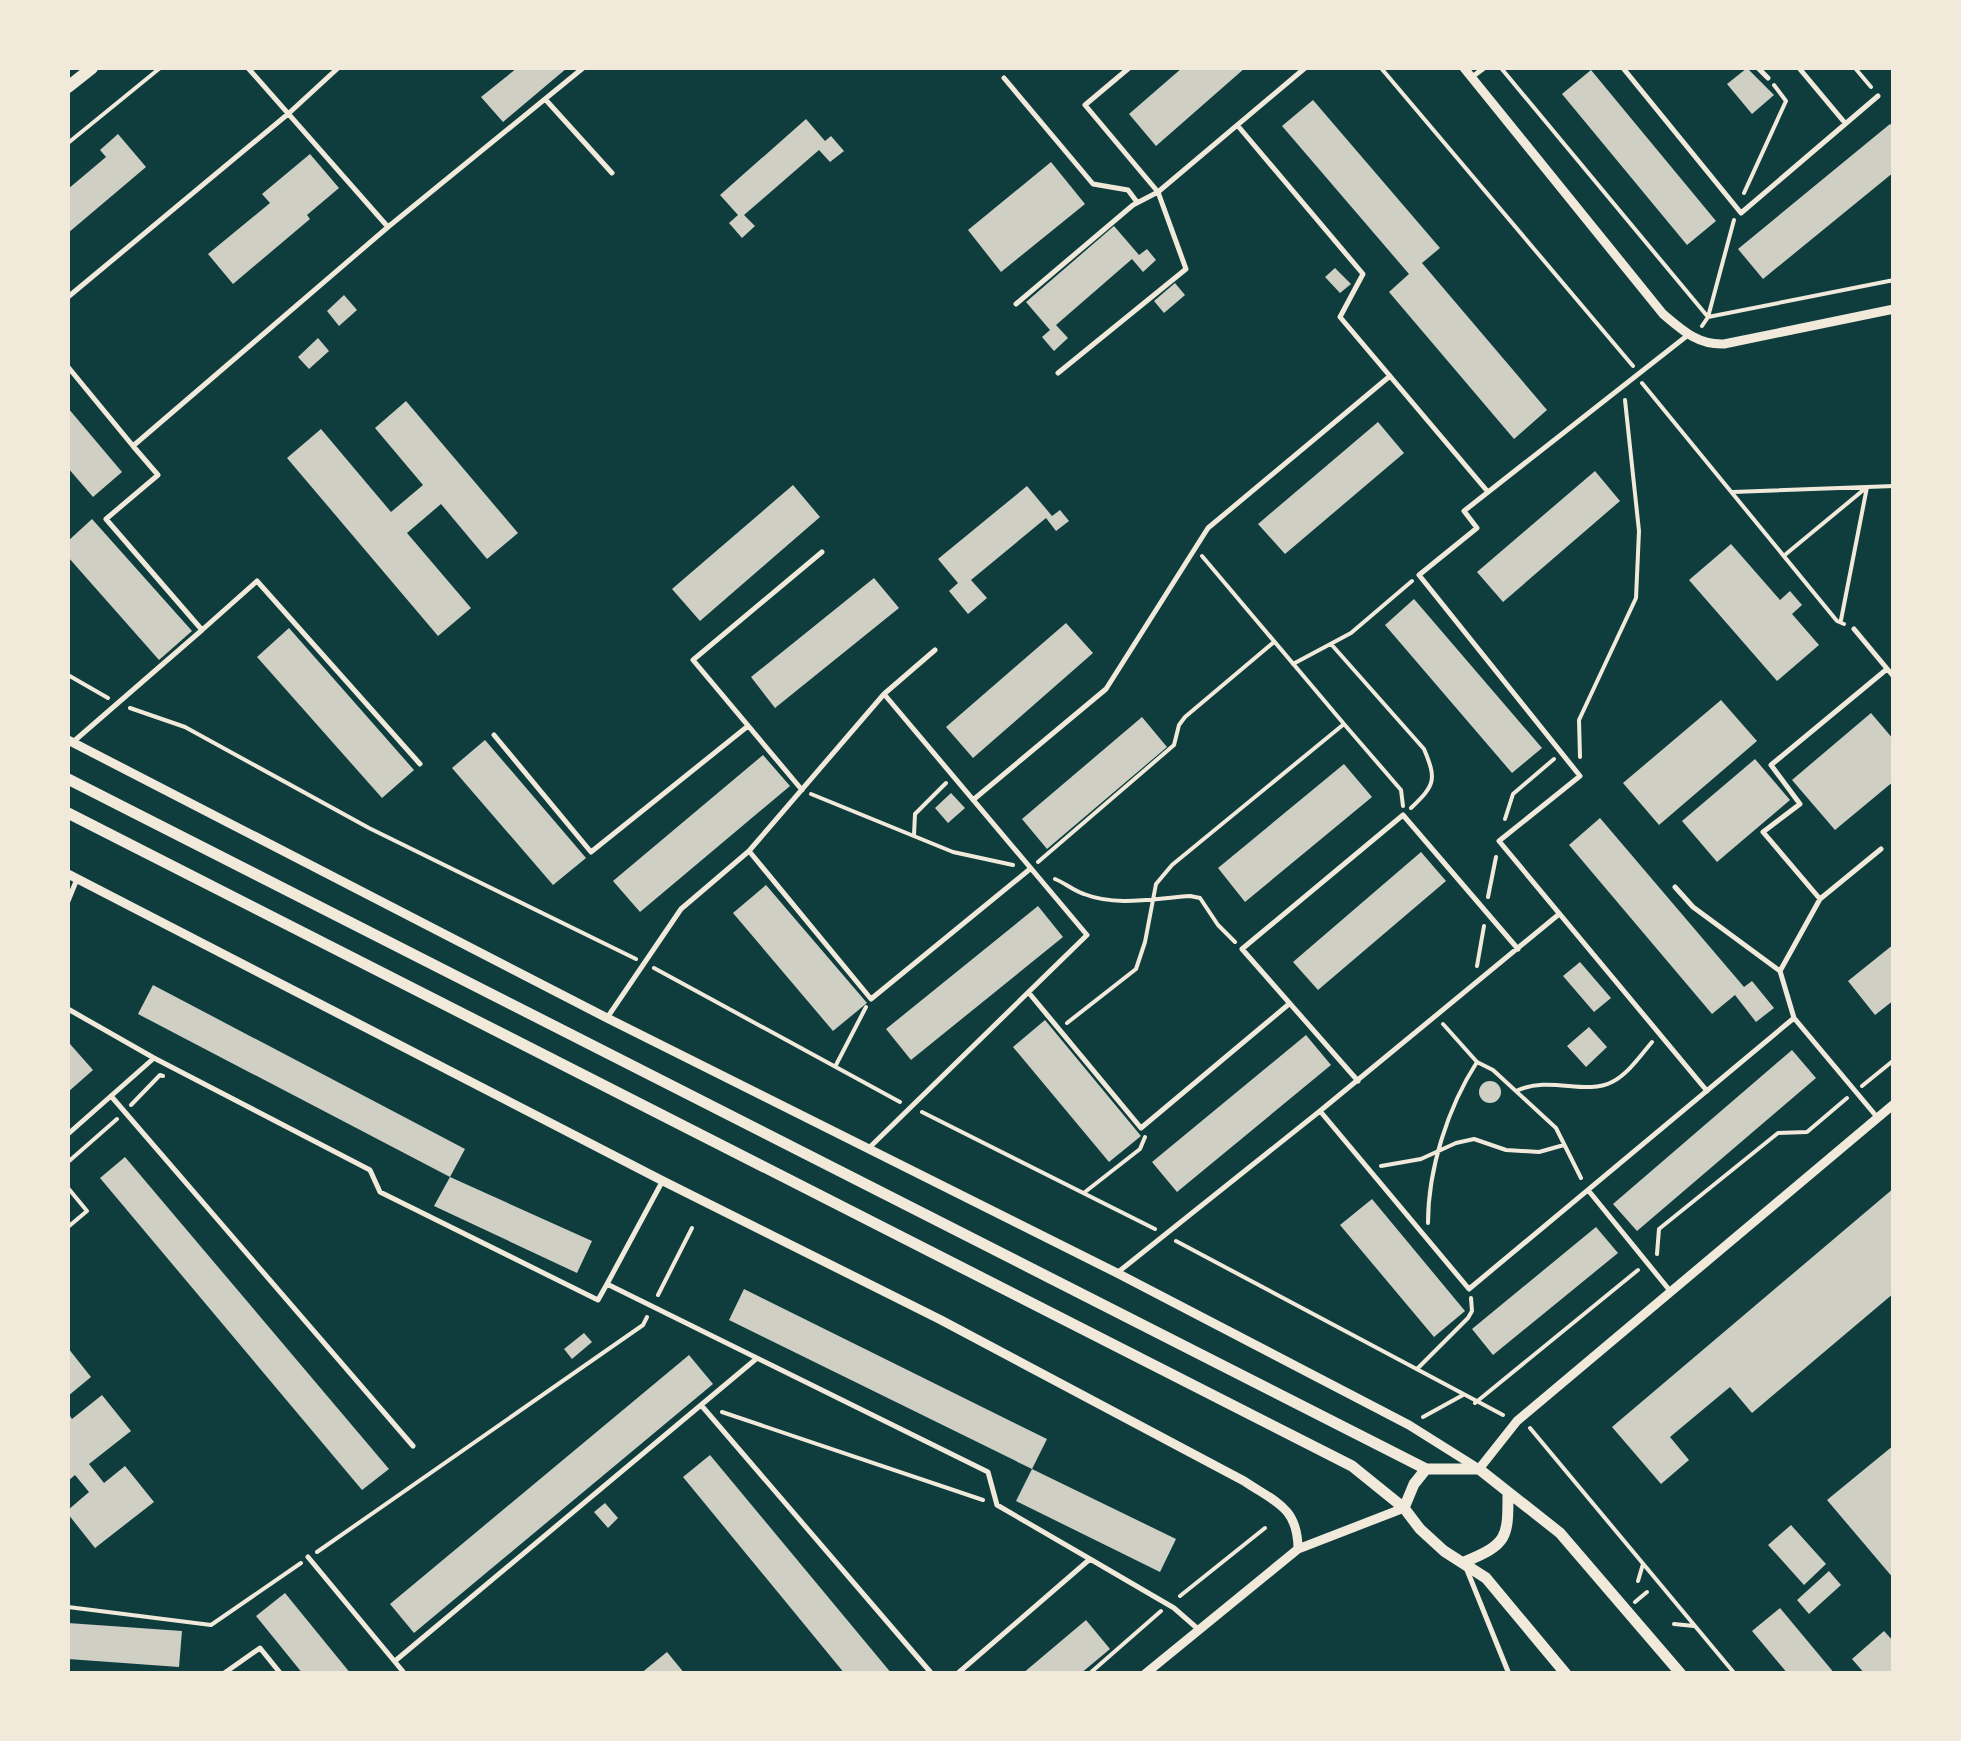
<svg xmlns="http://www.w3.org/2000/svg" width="1961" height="1741" font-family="Roboto,sans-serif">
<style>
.building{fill:#cfcfc3}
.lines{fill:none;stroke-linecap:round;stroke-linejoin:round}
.path{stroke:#f1e9da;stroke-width:4}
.service{stroke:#f1e9da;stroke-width:5}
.minor{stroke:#f1e9da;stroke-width:9}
.tertiary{stroke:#f1e9da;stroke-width:11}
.secondary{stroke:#f1e9da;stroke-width:12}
</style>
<rect width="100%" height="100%" fill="#0f3d3e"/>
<!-- building -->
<path class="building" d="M 517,68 L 567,68 L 503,122 L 481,97 Z
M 1182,68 L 1245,68 L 1156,146 L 1129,114 Z
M 1747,68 L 1774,95 L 1752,114 L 1727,84 Z
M 1591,70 L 1716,221 L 1687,245 L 1562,94 Z
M 1313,100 L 1440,248 L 1422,263 L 1547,410 L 1514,439 L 1389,292 L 1409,274 L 1282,126 Z
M 806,119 L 825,141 L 831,136 L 844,151 L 830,162 L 819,150 L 744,215 L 755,226 L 742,238 L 729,223 L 738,215 L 720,195 Z
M 1890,124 L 1894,127 L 1894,172 L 1763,279 L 1738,249 Z
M 118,134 L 146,167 L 68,233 L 68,189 L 106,157 L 100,150 Z
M 310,154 L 339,188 L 307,215 L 310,219 L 233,284 L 208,254 L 270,203 L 262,194 Z
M 1051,162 L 1085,204 L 1001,272 L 968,230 Z
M 1114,226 L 1139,255 L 1147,249 L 1156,260 L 1143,272 L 1132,259 L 1056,325 L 1068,338 L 1054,351 L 1042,337 L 1050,330 L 1026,302 Z
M 1335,268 L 1351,284 L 1340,293 L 1325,277 Z
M 1175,283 L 1185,295 L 1164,313 L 1154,301 Z
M 344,295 L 357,310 L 339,326 L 327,311 Z
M 318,338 L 329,351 L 309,369 L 298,357 Z
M 406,401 L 518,533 L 487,559 L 441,504 L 407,533 L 471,608 L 438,636 L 287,458 L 321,429 L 391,512 L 423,485 L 375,428 Z
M 68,408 L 122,472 L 93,497 L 68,468 Z
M 1378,422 L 1404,453 L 1285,554 L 1258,524 Z
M 1595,471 L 1620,501 L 1503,602 L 1477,572 Z
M 793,485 L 820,517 L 700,621 L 672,589 Z
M 1027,486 L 1052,516 L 1060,510 L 1069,521 L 1056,531 L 1046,518 L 971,580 L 987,598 L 968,614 L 949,591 L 958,583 L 938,559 Z
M 92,519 L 192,631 L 159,660 L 68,557 L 68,541 Z
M 1731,544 L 1780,600 L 1790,591 L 1802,605 L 1792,614 L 1819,645 L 1777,681 L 1689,580 Z
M 874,578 L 899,608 L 775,708 L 751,677 Z
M 1414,599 L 1542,748 L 1512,773 L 1385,625 Z
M 1066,623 L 1093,653 L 973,758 L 946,727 Z
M 289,628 L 414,770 L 382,798 L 257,657 Z
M 1721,700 L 1757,741 L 1659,825 L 1623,783 Z
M 1871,713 L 1894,740 L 1894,781 L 1835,830 L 1792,780 Z
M 1142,717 L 1167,747 L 1047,849 L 1022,819 Z
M 485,740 L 586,858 L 553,885 L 452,768 Z
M 763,755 L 790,786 L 640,912 L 613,881 Z
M 1755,759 L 1790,800 L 1717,862 L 1682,821 Z
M 1344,764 L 1372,797 L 1245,902 L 1218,868 Z
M 951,793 L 965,808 L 948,823 L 935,808 Z
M 1600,818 L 1744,987 L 1752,981 L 1774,1008 L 1756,1022 L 1735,995 L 1712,1014 L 1569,845 Z
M 1421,852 L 1446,881 L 1318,990 L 1293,962 Z
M 766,885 L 867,1003 L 833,1031 L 733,913 Z
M 1038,906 L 1063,937 L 911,1060 L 886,1029 Z
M 1894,944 L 1894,1000 L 1875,1015 L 1848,981 Z
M 1580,962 L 1611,998 L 1594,1012 L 1563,976 Z
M 153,985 L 465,1149 L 450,1177 L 592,1241 L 577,1273 L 434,1206 L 450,1177 L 138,1014 Z
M 1045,1020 L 1141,1136 L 1109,1162 L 1013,1047 Z
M 1589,1027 L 1607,1047 L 1586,1067 L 1567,1046 Z
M 1306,1035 L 1331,1065 L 1177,1192 L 1152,1162 Z
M 70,1044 L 93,1070 L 68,1092 L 68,1046 Z
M 1792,1050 L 1816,1078 L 1637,1231 L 1613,1204 Z
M1479 1092a11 11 0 1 1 22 0a11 11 0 1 1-22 0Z
M 125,1157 L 389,1469 L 362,1490 L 100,1178 Z
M 1894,1188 L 1894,1293 L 1752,1413 L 1730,1387 L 1670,1437 L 1689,1460 L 1661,1484 L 1612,1427 Z
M 1372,1199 L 1465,1311 L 1434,1337 L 1340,1225 Z
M 1596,1227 L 1618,1253 L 1493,1355 L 1472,1329 Z
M 744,1289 L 1047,1439 L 1032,1469 L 729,1320 Z
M 584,1333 L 592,1342 L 572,1359 L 564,1349 Z
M 68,1348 L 91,1377 L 68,1396 Z
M 689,1355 L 713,1384 L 414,1633 L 390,1604 Z
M 102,1395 L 131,1431 L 89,1464 L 104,1483 L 125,1466 L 154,1502 L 95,1548 L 68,1514 L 68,1510 L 89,1492 L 75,1475 L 68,1481 L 68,1413 L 72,1419 Z
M 1894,1445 L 1894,1579 L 1827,1500 Z
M 710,1455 L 892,1674 L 845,1674 L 683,1477 Z
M 1032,1469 L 1176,1539 L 1160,1572 L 1016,1501 Z
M 605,1503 L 618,1518 L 608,1528 L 594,1512 Z
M 1791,1525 L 1826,1564 L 1804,1585 L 1768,1545 Z
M 1829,1571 L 1841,1585 L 1809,1614 L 1797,1600 Z
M 285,1593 L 351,1674 L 303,1674 L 256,1616 Z
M 1780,1608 L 1835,1674 L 1788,1674 L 1752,1631 Z
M 1086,1620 L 1110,1649 L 1080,1674 L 1022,1674 Z
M 68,1623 L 182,1631 L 179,1667 L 68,1659 Z
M 1884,1631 L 1894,1642 L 1894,1674 L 1865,1674 L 1852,1659 Z
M 667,1652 L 685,1674 L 640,1674 Z"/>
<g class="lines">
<!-- path -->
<path class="path" d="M 1381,68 L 1633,366
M 1501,68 L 1708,317 L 1894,280
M 1855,68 L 1871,87
M 68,143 L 160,68
M 1744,193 L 1786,101 L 1774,85
M 1702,326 L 1708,317 L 1734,220
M 1642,383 L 1837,621 L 1844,624
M 1733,492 L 1894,486
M 1786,554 L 1867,487
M 1202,556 L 1344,724
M 1841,620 L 1867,487
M 1331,644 L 1424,749 C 1437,780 1435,785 1411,808
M 1293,664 L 1351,633 L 1412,581
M 68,675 L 108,698
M 130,708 L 185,727 L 369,828 L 636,959
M 1580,757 L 1579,720 L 1636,598 L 1639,531 L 1625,400
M 811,794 L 953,852 L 1013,865
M 1505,819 L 1513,794 L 1554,759
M 914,835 L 915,814 L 946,783
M 1038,862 L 1174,745 L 1179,725 L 1185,717 L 1274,642
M 1055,879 C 1065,883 1074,891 1084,894 C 1117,907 1156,898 1190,896 L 1200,898 L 1218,925 L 1235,942
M 1488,897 L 1496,857
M 1477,966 L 1484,926
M 654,968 L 900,1102
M 1067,1023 L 1136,969 L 1145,942 L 1156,884 L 1172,865 L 1344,724 L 1401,790 L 1403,806
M 1443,1024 L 1477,1062 L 1493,1070 L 1556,1128 L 1581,1178
M 836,1065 L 866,1007
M 1862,1086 L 1894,1060
M 1516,1091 C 1550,1075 1585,1096 1612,1082 C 1628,1074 1641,1055 1652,1042
M 131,1105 L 160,1075 L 163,1076
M 922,1112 L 1155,1229
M 68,1162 L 117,1119
M 1381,1166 L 1421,1159 L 1456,1143 L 1474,1139 L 1506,1150 L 1539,1152 L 1564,1145
M 68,1188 L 87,1211 L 68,1227
M 1085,1192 L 1140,1149 L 1145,1137
M 1428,1223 C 1428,1169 1448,1107 1477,1062
M 1176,1241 L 1503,1415
M 1657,1254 L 1659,1229 L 1778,1133 L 1807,1132 L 1847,1098
M 658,1295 L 692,1228
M 1417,1369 L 1468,1318 L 1472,1311 L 1471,1298
M 1475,1403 L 1638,1270
M 722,1412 L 983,1500
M 1423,1417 L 1463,1395
M 1530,1428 L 1735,1674
M 317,1552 L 643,1325 L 647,1317
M 1638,1581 L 1643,1564
M 1180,1596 L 1265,1528
M 1635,1602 L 1647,1592
M 68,1607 L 211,1625 L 301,1563
M 1674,1624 L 1694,1626
M 1089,1674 L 1161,1611"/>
<!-- service -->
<path class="service" d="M 248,68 L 388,227
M 1129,68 L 1085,105 L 1158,192 L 1305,68
M 1623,68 L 1741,213 L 1878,96
M 1758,68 L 1768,78
M 1799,68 L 1845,123
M 1472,77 L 1484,68
M 1004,78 L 1093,184 L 1128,190 L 1137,202
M 545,99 L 612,173
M 1238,126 L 1363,274 L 1340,317 L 1488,492
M 68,297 L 288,114 L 338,68
M 1016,304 L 1133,205 L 1158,192 L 1186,269 L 1058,373
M 1688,335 L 1464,511 L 1477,528 L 1419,575 L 1580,776 L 1499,841 L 1707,1091
M 68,367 L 133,446
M 1854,629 L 1894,677
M 202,630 L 257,581 L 420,764
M 494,735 L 591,852 L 748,726
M 73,742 L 202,630 L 106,519 L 158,475 L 133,446 L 388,227 L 583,68
M 802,790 L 693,660 L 822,552
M 973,800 L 1106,689 L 1208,528 L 1390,376
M 749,851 L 871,999 L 1030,869
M 1675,887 L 1693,907 L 1780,971
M 1820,899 L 1763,832 L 1800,804 L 1771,765 L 1887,669
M 68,901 L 77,879
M 1558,915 L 1320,1111 L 1469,1289 L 1794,1018 L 1877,1117
M 1029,993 L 1141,1128 L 1289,1004
M 68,1009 L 154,1058
M 607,1018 L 681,909 L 749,851 L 884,694 L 935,650
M 1794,1018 L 1780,971 L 1820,899 L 1881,849
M 1358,1081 L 1242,949 L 1403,815 L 1518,949
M 111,1096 L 413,1446
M 68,1134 L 154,1058 L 370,1170 L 380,1192 L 598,1300 L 607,1284
M 870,1147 L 1087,935 L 884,694
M 662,1182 L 607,1284 L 988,1472 L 997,1505 L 1090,1559
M 1588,1190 L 1671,1292
M 1117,1273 L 1320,1111
M 756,1359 L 701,1405 L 932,1674
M 308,1557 L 405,1674
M 1467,1570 L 1509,1674
M 395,1661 L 701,1405
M 223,1674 L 260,1648 L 281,1674
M 957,1674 L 1090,1559 L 1174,1608 L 1198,1629"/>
<!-- minor -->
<path class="minor" d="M 1464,68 L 1663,314 C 1683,331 1698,345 1724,344 L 1894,309
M 68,740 L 607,1018 L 1117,1273 L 1409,1425 L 1479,1469 L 1517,1421 L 1894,1104
M 68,874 L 663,1181 L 941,1320 L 1244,1481 C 1275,1502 1298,1507 1298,1549
M 1145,1674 L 1298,1549 L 1404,1508"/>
<!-- tertiary -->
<path class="tertiary" d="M 68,779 L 1426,1469 L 1479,1469 L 1560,1533 L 1681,1674
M 68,813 L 1352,1466 L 1404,1508 L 1420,1529 L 1444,1551 L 1486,1578 L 1566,1674
M 1404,1508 L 1414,1484 L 1426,1469
M 1464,1562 C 1508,1544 1508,1538 1508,1493"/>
<!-- secondary -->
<path class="secondary" d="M 68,87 L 92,68"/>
</g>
<!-- border -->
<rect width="1961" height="1741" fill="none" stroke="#f1e9da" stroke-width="140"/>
</svg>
